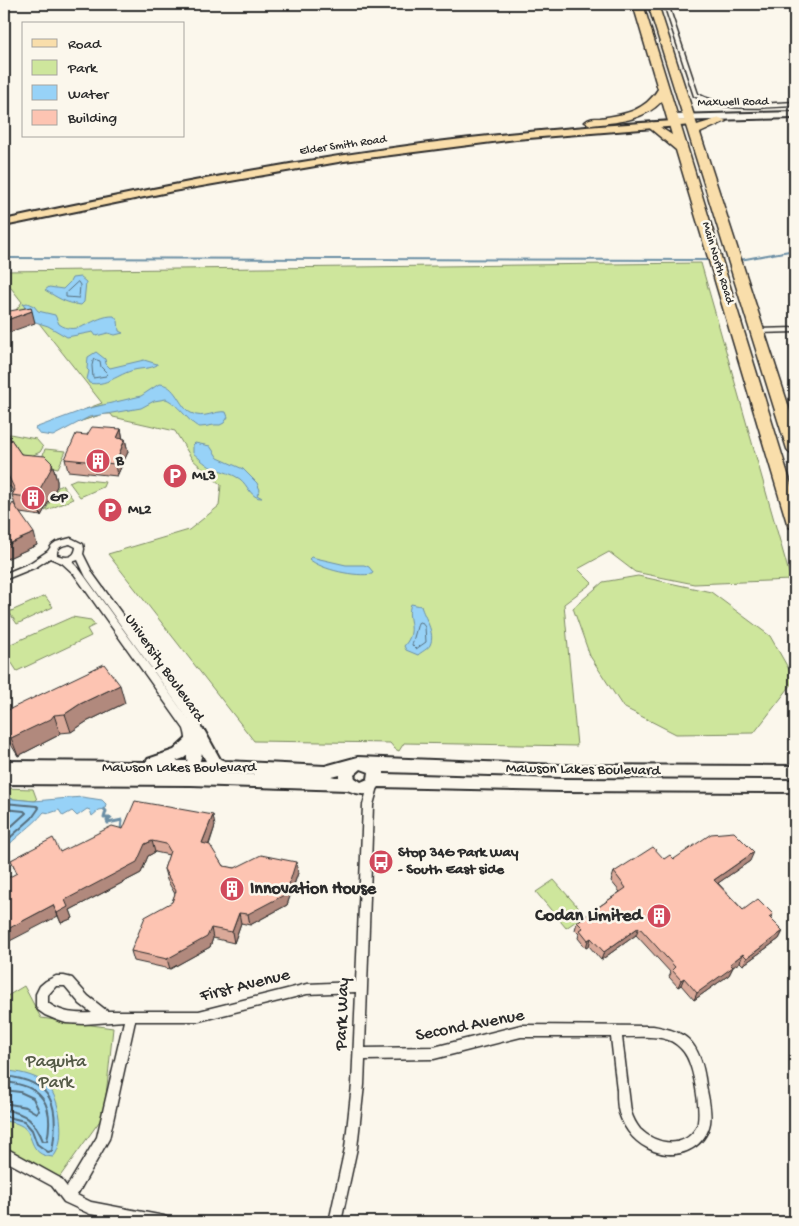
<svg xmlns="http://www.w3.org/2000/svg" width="799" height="1226" font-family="'Gochi Hand',sans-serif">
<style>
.green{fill:#cee69c;stroke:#7c8864}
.water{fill:#97d2f7;stroke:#6c8fa5}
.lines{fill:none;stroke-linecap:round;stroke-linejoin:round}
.shore-far1{stroke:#566e7d;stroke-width:1}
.shore{stroke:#566e7d;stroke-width:2}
.stream-far1{stroke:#6c8fa5;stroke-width:2}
.stream{stroke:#6c8fa5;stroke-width:3}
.street-casing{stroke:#2b2b2b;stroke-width:3}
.secondary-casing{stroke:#2b2b2b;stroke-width:4}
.primary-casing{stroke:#2b2b2b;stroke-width:4}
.highway-casing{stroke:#2b2b2b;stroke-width:3}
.street{fill:#fbf7ec;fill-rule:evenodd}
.secondary{fill:#fbf7ec;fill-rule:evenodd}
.primary{fill:#f9deab;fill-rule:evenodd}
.highway{fill:#f9deab;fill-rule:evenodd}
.wall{fill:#daa999;stroke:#2b2b2b}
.shaded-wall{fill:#b1897d;stroke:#2b2b2b}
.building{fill:#fdc4b2;stroke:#2b2b2b}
.labels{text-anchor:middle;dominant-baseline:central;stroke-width:5;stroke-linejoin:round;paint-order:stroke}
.far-street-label{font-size:12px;fill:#2b2b2b;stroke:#fbf7ec}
.poi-label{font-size:15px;font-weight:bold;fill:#2b2b2b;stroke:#fbf7ec;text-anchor:start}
.street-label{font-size:15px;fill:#2b2b2b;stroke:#fbf7ec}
.near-poi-label{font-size:18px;font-weight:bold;fill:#2b2b2b;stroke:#fbf7ec;text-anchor:start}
.near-street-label{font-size:18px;fill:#2b2b2b;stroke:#fbf7ec}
.near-park-label{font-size:18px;fill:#545a47;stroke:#fbf7ec}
</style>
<rect width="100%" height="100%" fill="#fbf7ec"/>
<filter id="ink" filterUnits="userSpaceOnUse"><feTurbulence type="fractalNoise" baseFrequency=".02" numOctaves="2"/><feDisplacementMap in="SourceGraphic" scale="10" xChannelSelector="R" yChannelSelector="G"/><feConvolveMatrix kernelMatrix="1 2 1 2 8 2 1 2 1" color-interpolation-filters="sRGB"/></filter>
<g filter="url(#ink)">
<!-- green -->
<path class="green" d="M 701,263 L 791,580 L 694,584 L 635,572 L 609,552 L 578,569 L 592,583 L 564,604 L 577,746 L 404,743 L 399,751 L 395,749 L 390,743 L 254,741 L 108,554 L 189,530 L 219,506 L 221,485 L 192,459 L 175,431 L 113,417 L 111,414 L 103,414 L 75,423 L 109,412 L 103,405 L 86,409 L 102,403 L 24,304 L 25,308 L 18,315 L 16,310 L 22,302 L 4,279 L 4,271 Z
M 10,434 L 36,439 L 43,447 L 40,452 L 25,459 L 4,436 Z
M 45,449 L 66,451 L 58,468 L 40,464 Z
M 76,479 L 105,482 L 103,487 L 80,497 L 69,482 Z
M 62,485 L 73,499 L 45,511 L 58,487 Z
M 638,576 L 711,592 L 770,636 L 795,680 L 754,733 L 676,734 L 623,707 L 590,656 L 573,608 L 603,582 Z
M 45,596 L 53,607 L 17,624 L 9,612 Z
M 72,617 L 91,620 L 95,625 L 87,629 L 91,636 L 17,671 L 4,651 L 4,647 Z
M 4,788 L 33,789 L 37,800 L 34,801 L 4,798 Z
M 554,880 L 585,915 L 566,928 L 536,892 Z
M 24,986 L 41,1018 L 113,1028 L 104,1115 L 56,1182 L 4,1153 L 4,998 Z"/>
<!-- water -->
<path class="water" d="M 80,277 L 86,282 L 84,302 L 81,305 C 65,303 58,298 45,290 L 49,287 L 63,289 L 70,282 L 72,278 Z
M 27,303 L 34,306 L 38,311 L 55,315 L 59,324 C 79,338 93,315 114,316 L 118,321 L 119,331 L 123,333 L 115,335 L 108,333 L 96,336 L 93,332 L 67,337 L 48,326 L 26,319 L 22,312 L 25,308 L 23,304 Z
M 96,352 L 105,359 L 106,364 L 110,368 L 144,360 L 157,364 L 157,365 C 150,369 142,368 134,370 C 118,374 106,387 89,383 L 87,379 L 89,371 L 87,369 L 88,357 Z
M 159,384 C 176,384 179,407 191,413 C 204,420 215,410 226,412 L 228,417 L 224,423 L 220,425 C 213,424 207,427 200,427 C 191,426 179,404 166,399 L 154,401 L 141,408 L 89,417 L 53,436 L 39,434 L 35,428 L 86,409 L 141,396 Z
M 195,443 L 210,446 L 218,458 L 243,469 L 257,483 L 260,490 L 257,495 L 262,498 C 251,499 248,485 240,479 C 233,474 222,471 215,469 C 208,467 199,458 193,453 L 193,445 Z
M 311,557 L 346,565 L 364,565 L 369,567 L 373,572 L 372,574 C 356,577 322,570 309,559 Z
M 411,604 L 421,606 C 424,617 436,633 430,645 C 428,649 421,652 418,655 L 406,650 L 404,646 C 419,629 405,620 411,604 Z
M 82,797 L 102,800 L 106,804 L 105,809 L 99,810 L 92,816 L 90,810 L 87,809 L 77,816 L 72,811 L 63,816 L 59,810 L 50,813 L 44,812 C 33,826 16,836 4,850 L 4,798 L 34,801 Z
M 4,1071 C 17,1071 33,1075 44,1082 C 61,1094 67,1143 53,1157 C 26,1155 36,1132 20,1125 C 15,1122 9,1122 4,1121 Z"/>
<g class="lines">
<!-- shore-far1 -->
<path class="shore-far1" d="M 78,282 L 80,285 L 79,298 L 66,297 L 66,293 Z
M 94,359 L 100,361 L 101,367 L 107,373 L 106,376 L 93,378 L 92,366 Z
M 421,622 L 425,627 L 426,642 L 416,649 L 412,645 L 418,623 Z"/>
<!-- shore -->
<path class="shore" d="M 4,803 L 37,806 L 39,808 L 32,818 L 4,843
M 4,809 L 24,811 L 26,813 L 4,833
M 4,1076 C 54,1081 60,1106 52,1151 L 48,1152 L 37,1144 L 32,1130 L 24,1121 L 4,1116
M 4,1082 C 41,1085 55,1103 47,1141 L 43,1141 C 36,1122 25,1112 4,1110
M 4,1090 L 20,1092 L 33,1098 L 39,1111 L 36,1113 L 26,1107 L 4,1103"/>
<!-- stream-far1 -->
<path class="stream-far1" d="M 4,258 L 710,260
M 740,260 L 795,250"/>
<!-- stream -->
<path class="stream" d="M 104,809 L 106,811 L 104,818 L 111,818 L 107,821 L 108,823 L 122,820 L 121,830"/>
<defs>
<path id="street" d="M 664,4 L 668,4 L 698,94 C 727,110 764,103 795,102 L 795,106 C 762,107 724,113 694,96 Z
M 795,328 L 795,332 L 758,333 L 755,331 L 758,329 Z
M 71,538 L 83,544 L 84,549 L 83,554 L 93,574 L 198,719 C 206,736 204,754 196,770 L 193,771 L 190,770 C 184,756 189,743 184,729 L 74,574 L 62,563 L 50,558 L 36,567 L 4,580 L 4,574 L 30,563 L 48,551 L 52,545 L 56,542 ZM 70,544 L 76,547 C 75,559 65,558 57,555 C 56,547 63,545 70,544 ZM 78,560 L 86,577 L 191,723 L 80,570 L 72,562 Z
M 374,779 L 377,780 L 379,783 L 373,805 L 365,1048 L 434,1047 L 521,1025 L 653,1026 C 665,1028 679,1031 688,1039 C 700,1050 704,1069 706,1085 C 708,1097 712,1110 710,1123 C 705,1149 677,1160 654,1151 C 636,1144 625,1131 619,1113 C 617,1106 617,1098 617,1090 C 615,1073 613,1055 611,1037 L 521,1037 L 434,1059 L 365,1060 L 364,1085 L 357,1148 L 341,1222 L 329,1222 L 345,1148 L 352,1085 L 356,992 L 307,994 L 199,1021 L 135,1021 L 109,1139 L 77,1195 L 91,1202 L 164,1216 L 168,1218 L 170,1222 L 132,1222 L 90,1214 L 64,1202 L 52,1186 L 4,1160 L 4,1147 L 60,1178 L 67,1187 L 97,1137 L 124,1021 L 84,1024 L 66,1023 L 57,1020 L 45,1015 L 38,1010 L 36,1006 L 36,994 L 40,986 L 46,981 L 56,976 L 64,976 L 72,978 L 88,996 L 107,1011 L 199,1011 L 307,984 L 356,982 L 363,805 L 369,783 L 371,780 ZM 56,986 L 65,986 L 80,1004 L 92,1013 C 76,1014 61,1013 48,1003 L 48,995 ZM 622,1037 C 638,1037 657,1035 671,1041 C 678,1045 684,1051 687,1057 C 694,1070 703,1116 696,1128 C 683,1150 655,1144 640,1129 C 636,1124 633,1118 631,1112 Z"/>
<path id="secondary" d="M 795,112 L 795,118 L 672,121 L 668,118 L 672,115 Z
M 199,728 L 204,730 L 220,759 L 225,761 L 325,766 L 358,757 L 561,765 L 795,766 L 795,778 L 561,777 L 384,772 L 384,774 L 562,779 L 795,780 L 795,792 L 562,791 L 379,787 C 370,797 360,795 347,790 L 191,785 L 4,784 L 4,761 L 146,762 L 148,759 L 174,750 L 187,738 L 193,736 L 194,730 ZM 198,746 L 206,761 L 176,761 L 184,758 ZM 361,769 L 369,772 L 368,779 L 361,782 L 355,778 L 354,775 ZM 218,773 L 224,773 L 288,776 ZM 339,775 L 339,777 L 331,777 Z"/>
<path id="primary" d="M 689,120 L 692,121 L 692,125 L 516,139 L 344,161 L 173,191 L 4,226 L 4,220 C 144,189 286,162 429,143 C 515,132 602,125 689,120 Z"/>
<path id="highway" d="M 633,4 L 643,4 L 795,497 L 795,529 L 789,527 L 787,523 L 676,150 L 646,125 L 652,122 L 672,135 L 662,101 C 643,121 617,122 591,125 L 585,122 C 589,118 594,118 600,118 C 624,115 645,111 658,89 Z
M 648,4 L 658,4 L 697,125 L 720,118 L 726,121 L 700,133 L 795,426 L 795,454 L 790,453 L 787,449 Z"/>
</defs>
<!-- street casing -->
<use href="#street" class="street-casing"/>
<!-- secondary casing -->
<use href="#secondary" class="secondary-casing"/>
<!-- primary casing -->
<use href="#primary" class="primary-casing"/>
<!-- highway casing -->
<use href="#highway" class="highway-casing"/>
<!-- street -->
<use href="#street" class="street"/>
<!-- secondary -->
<use href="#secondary" class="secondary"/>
<!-- primary -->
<use href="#primary" class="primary"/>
<!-- highway -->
<use href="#highway" class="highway"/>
</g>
<!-- wall -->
<path class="wall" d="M 795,121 L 795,134 L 793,129 Z
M 4,429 L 21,454 L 52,463 L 57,481 L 57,486 L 41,516 L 20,513 L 37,545 L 4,560 L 4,505 L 8,511 L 16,508 L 12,495 L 13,493 L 11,487 L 4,486 Z
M 121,429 L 123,439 L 125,439 L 128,452 L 117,476 L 68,471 L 65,459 L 87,435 Z
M 125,703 L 86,722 L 71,732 L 60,733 L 57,736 L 18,756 L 4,733 L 4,712 Z
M 215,826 L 209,845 L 223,866 L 235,868 L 298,873 L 287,905 L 250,925 L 241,923 L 234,943 L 213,938 L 210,947 L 170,969 L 134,961 L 131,951 L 172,902 L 175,894 L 167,880 L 164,869 L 169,855 L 155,852 L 148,856 L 141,873 L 70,910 L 73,918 L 61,923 L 58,916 L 17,873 L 11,860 L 60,852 L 123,829 Z
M 664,859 L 750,861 L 718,883 L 743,910 L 773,914 L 770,919 L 783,931 L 779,939 L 743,965 L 740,962 L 733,967 L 729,975 L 694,1000 L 681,985 L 678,987 L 669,977 L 671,973 L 636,935 L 601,960 L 589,946 L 586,948 L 578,938 L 579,934 L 575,930 L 577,922 L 620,892 L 611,881 L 614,872 Z"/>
<!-- shaded-wall -->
<path class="shaded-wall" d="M 32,311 L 35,323 L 4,334 L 4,321 Z
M 121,429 L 123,441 L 117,438 Z
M 125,439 L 128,452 L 117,476 L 115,464 Z
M 52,463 L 57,481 L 57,486 L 41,516 L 35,498 Z
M 34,533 L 37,545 L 4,560 L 4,546 Z
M 120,685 L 125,703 L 86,722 L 71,732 L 65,714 L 80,704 Z
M 54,715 L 60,733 L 57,736 L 18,756 L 11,738 Z
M 213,815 L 215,826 L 205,855 L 202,843 Z
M 152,841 L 155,852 L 148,856 L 141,873 L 70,910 L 73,918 L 61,923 L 57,913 L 65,900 L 145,844 Z
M 754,852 L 750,861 L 711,888 L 714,880 Z
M 296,862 L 298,873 L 287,905 L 250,925 L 248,914 Z
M 53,905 L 58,916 L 4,944 L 4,931 Z
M 239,913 L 241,923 L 234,943 L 232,932 Z
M 639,927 L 636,935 L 601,960 L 604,952 Z
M 211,928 L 213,938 L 210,947 L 170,969 L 167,959 Z
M 783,931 L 779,939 L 743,965 L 747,958 Z
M 591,938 L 589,946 L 586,948 L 588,940 Z
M 743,954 L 740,962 L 733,967 L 729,975 L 694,1000 L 697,993 L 730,964 Z
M 684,978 L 681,985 L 678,987 L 681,980 Z"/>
<!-- building -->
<path class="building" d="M 4,304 L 10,311 L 31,307 L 32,311 L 4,321 Z
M 92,427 L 121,429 L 117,438 L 125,439 L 115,464 L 65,459 L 76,434 L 87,435 Z
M 4,429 L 21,454 L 45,456 L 52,463 L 52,467 L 35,498 L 12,495 L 15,490 L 5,469 L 4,469 Z
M 13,503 L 34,533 L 4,546 L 4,505 L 5,505 L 8,511 Z
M 104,664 L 120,685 L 80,704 L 65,714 L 54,715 L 51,719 L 11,738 L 4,727 L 4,712 Z
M 135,801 L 213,815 L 202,843 L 210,845 L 223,866 L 235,868 L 261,855 L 296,862 L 286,894 L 248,914 L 239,913 L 232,932 L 211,928 L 207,937 L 167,959 L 131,951 L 145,917 L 172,902 L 176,891 L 164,869 L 170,851 L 166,844 L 152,841 L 145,844 L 137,862 L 65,900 L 68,907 L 57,913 L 53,905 L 4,931 L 4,880 L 17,873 L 11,860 L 53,838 L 60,852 L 112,826 L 123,829 Z
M 734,832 L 754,852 L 714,880 L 743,910 L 758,899 L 773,914 L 769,917 L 783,931 L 747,958 L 743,954 L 730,964 L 733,967 L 697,993 L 684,978 L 681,980 L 672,970 L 675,967 L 639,927 L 604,952 L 591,938 L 588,940 L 580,930 L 583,928 L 577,922 L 626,888 L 614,872 L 653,847 L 664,859 L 670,855 L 674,859 L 711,834 Z"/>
</g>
<!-- icons -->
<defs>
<symbol id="building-disc" viewBox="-11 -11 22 22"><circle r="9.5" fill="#d1495b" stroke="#fbf7ec"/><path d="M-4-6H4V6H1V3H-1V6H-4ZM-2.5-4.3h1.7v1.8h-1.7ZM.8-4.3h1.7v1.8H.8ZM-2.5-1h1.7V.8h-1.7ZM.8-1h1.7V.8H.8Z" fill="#fff"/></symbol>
<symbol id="parking-disc" viewBox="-11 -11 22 22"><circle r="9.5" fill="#d1495b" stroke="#fbf7ec"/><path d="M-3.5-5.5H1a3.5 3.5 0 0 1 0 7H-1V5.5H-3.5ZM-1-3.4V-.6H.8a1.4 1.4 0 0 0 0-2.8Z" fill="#fff"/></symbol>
<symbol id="bus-disc" viewBox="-11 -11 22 22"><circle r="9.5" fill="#d1495b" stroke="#fbf7ec"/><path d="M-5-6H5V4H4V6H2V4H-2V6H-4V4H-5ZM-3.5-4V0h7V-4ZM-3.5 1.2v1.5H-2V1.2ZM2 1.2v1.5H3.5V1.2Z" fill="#fff"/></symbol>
</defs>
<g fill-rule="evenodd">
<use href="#building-disc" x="84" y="447" width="28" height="28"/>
<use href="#parking-disc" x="161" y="462" width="28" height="28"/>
<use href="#building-disc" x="19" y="484" width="28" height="28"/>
<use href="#parking-disc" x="96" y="496" width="28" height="28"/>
<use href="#bus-disc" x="367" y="848" width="28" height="28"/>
<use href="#building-disc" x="218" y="875" width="28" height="28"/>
<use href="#building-disc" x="645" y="902" width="28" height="28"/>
</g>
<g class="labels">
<!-- far-street labels -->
<g class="far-street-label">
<text transform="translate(733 103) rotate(-1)">Maxwell Road</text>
<text transform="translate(343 146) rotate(-8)">Elder Smith Road</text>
<text transform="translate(717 263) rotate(73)">Main North Road</text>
</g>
<!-- poi labels -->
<g class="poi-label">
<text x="116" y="461">B</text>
<text x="192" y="476">ML3</text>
<text x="50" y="498">GP</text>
<text x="128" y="510">ML2</text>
<text x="398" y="853">Stop 34G Park Way<tspan x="398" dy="17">- South East side</tspan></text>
</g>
<!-- street labels -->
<g class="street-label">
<text transform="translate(164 668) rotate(55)">University Boulevard</text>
<text x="179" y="768">Mawson Lakes Boulevard</text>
<text transform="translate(583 770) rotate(1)">Mawson Lakes Boulevard</text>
</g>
<!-- near-poi labels -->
<g class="near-poi-label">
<text x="250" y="889">Innovation House</text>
<text x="642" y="916" text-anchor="end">Codan Limited</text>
</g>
<!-- near-street labels -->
<g class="near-street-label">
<text transform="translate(245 986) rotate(-14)">First Avenue</text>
<text transform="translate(343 1014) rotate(-88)">Park Way</text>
<text transform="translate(470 1026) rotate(-11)">Second Avenue</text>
</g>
<!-- near-park labels -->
<g class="near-park-label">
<text x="56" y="1062">Paquita<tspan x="56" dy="21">Park</tspan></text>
</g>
</g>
<!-- margin -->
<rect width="799" height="1226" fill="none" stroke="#fbf7ec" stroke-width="20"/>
<rect x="10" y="10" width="779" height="1206" fill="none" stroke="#2b2b2b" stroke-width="2" filter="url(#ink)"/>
<!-- legend -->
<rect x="22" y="22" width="162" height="115" fill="#fbf7ec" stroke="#a8a59f"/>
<rect x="32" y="39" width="25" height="8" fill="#f9deab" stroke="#a8a59f"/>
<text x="68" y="48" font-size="15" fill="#2b2b2b">Road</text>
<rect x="32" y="60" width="25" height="15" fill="#cee69c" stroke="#a8a59f"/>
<text x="68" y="72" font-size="15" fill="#2b2b2b">Park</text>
<rect x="32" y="85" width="25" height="15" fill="#97d2f7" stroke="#a8a59f"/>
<text x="68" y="98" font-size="15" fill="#2b2b2b">Water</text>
<rect x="32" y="110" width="25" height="15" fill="#fdc4b2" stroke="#a8a59f"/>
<text x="68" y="122" font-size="15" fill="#2b2b2b">Building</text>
</svg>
